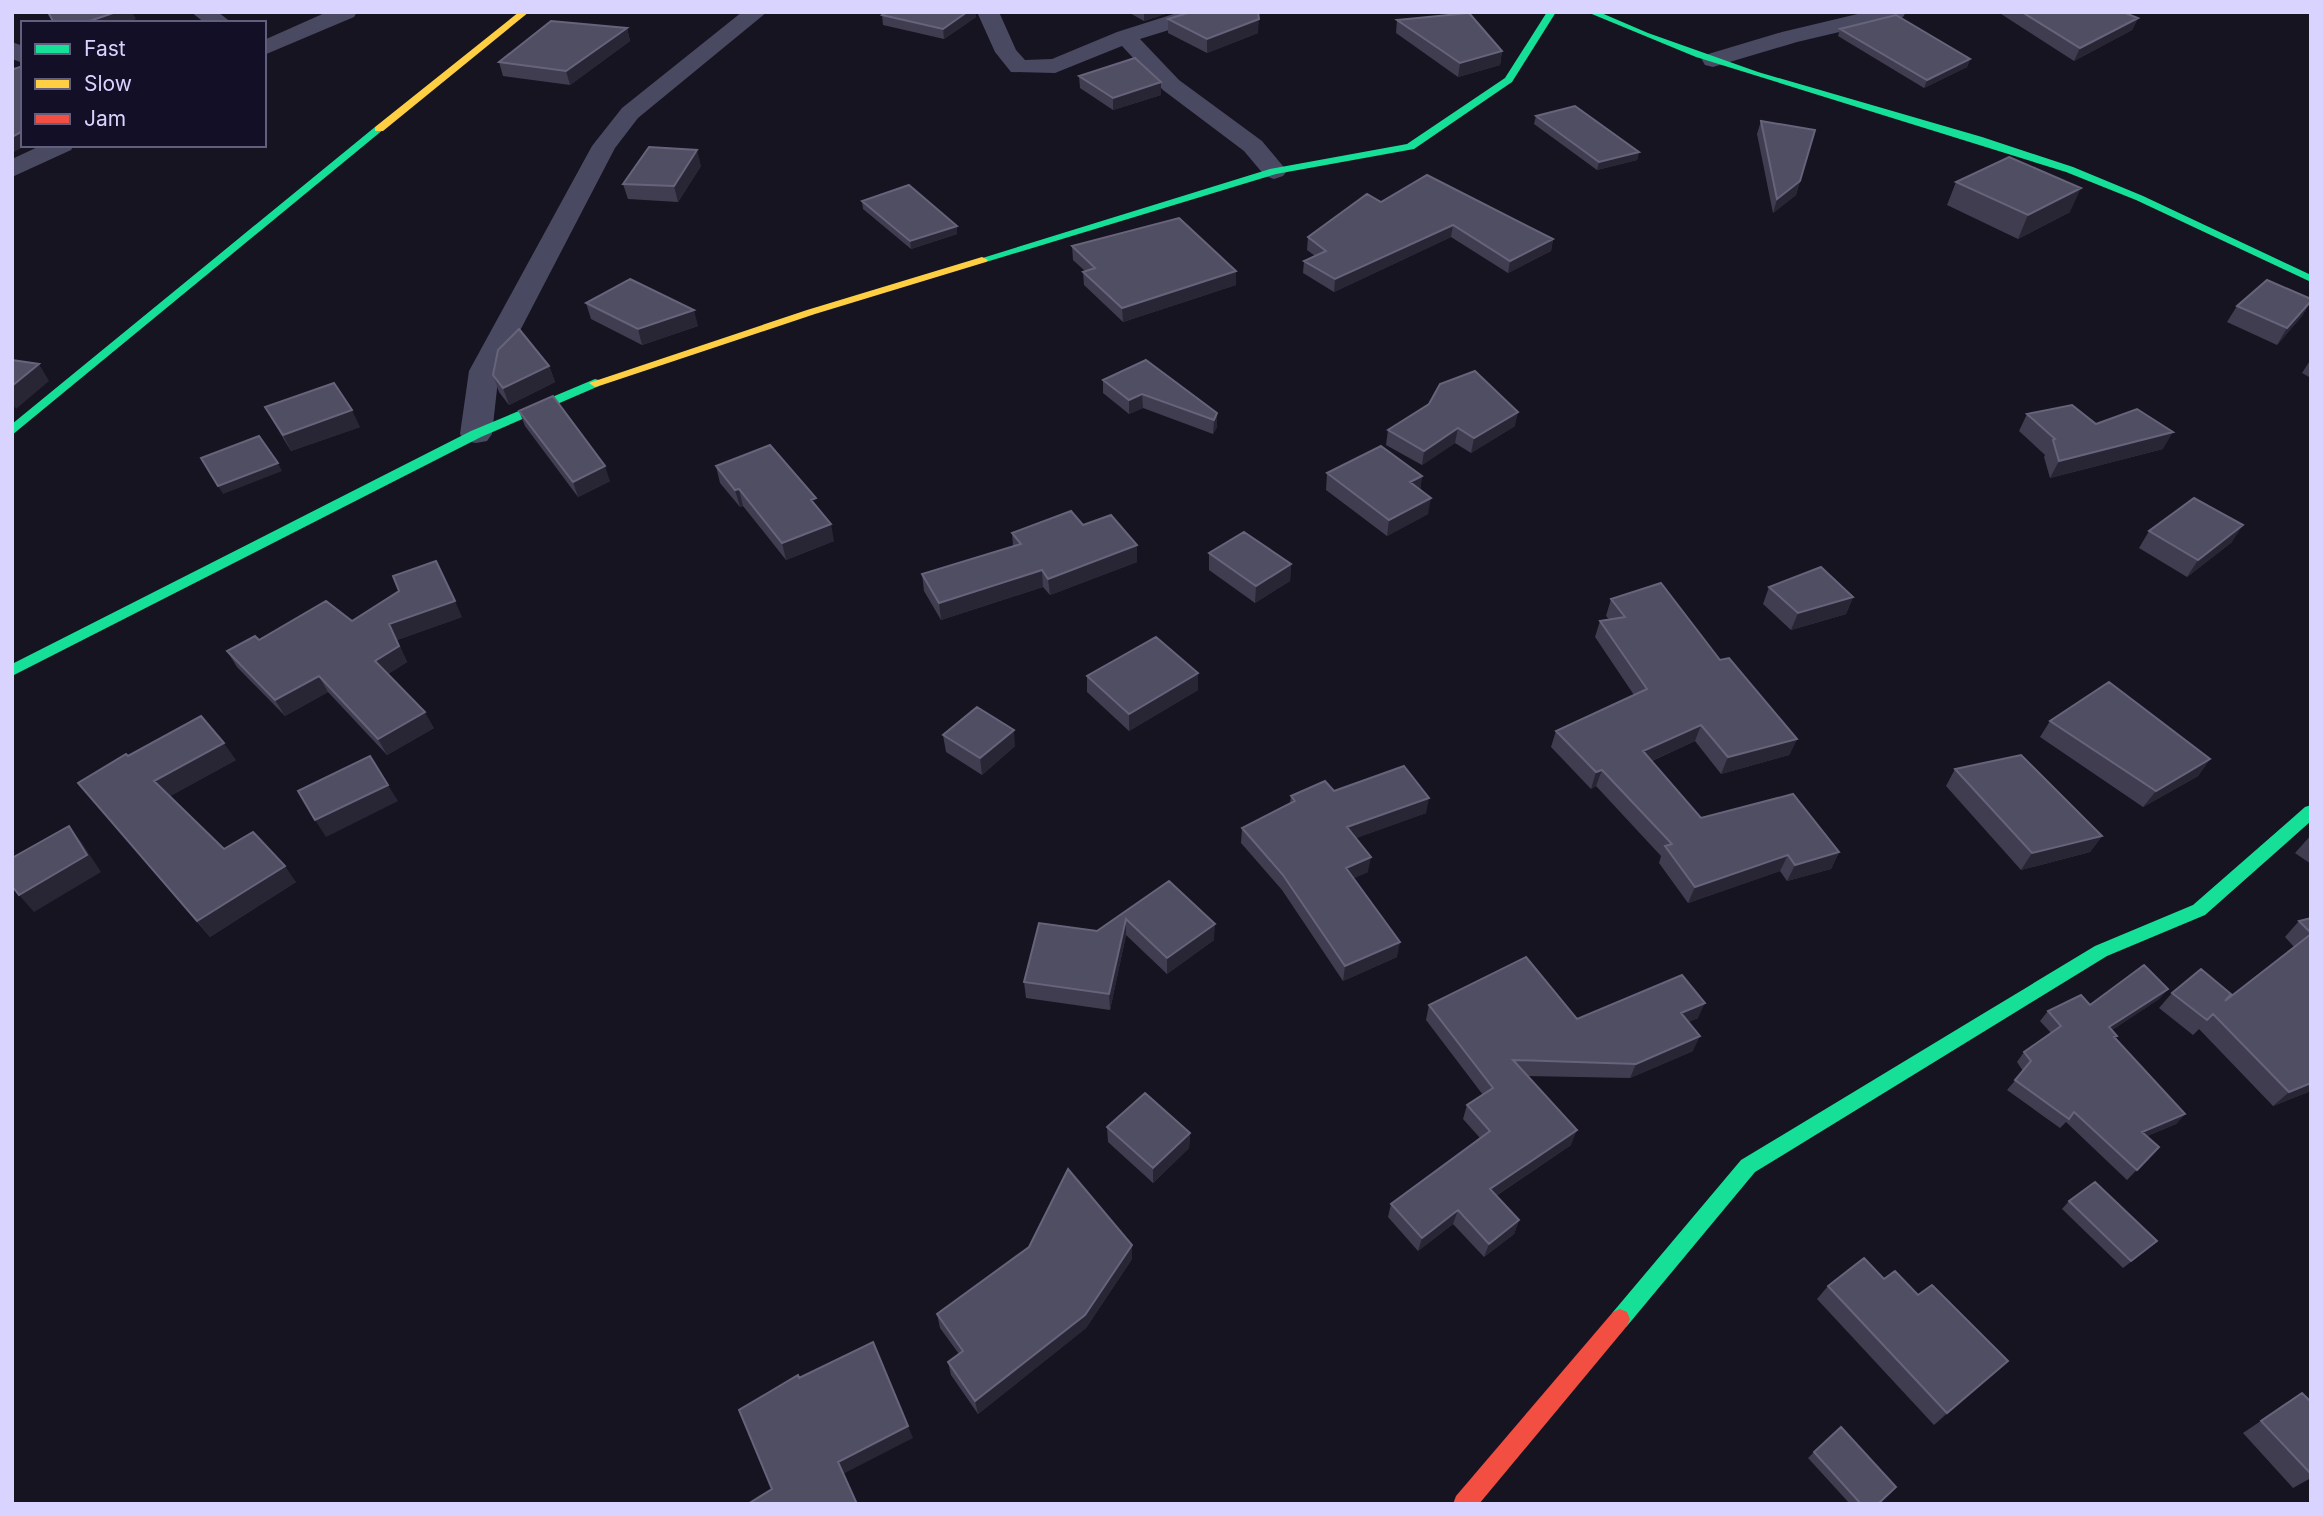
<svg xmlns="http://www.w3.org/2000/svg" width="2323" height="1516" font-family="Inter,sans-serif">
<style>
.lines{fill:none;stroke-linecap:round;stroke-linejoin:round}
.street{fill:#4a4962;fill-rule:evenodd}
.fast{fill:#16e098;fill-rule:evenodd}
.slow{fill:#ffcf43;fill-rule:evenodd}
.jam{fill:#f24e42;fill-rule:evenodd}
.wall{fill:#403d50}
.shaded-wall{fill:#282635}
.building{fill:#504e63;stroke:#66637b;stroke-width:2}
</style>
<rect width="100%" height="100%" fill="#161421"/>
<g class="lines">
<!-- street -->
<path class="street" d="M 191,12 L 218,12 L 232,23 L 205,23 Z
M 327,12 L 357,12 L 354,17 L 264,55 L 264,40 Z
M 742,12 L 767,12 L 638,118 L 615,148 L 499,371 L 492,434 L 487,441 L 476,443 L 465,441 L 460,434 L 469,371 L 592,146 L 622,108 Z
M 977,12 L 999,12 L 1016,50 L 1025,60 L 1052,59 L 1117,32 L 1180,12 L 1214,12 L 1211,17 L 1140,39 L 1179,80 L 1262,141 L 1287,171 L 1283,176 L 1274,179 L 1265,176 L 1244,151 L 1163,90 L 1122,46 L 1055,73 L 1011,72 L 995,52 Z
M 1866,12 L 1906,12 L 1903,17 L 1797,42 L 1713,67 L 1705,65 L 1702,60 L 1705,55 L 1782,32 Z
M 12,42 L 23,46 L 23,63 L 12,59 Z
M 42,145 L 74,145 L 71,150 L 12,177 L 12,159 Z"/>
<!-- fast -->
<path class="fast" d="M 1547,12 L 1556,12 L 1512,82 L 1414,149 L 1276,174 L 986,262 L 976,260 L 1270,169 L 1407,144 L 1505,78 Z
M 1587,12 L 1599,12 L 1648,33 L 1758,72 L 1982,137 L 2073,167 L 2143,196 L 2311,275 L 2311,282 L 2136,200 L 2066,172 L 1696,57 Z
M 375,127 L 384,129 L 12,435 L 12,424 Z
M 595,379 L 599,380 L 599,386 L 481,437 L 12,676 L 12,664 L 471,431 Z
M 2311,805 L 2311,821 L 2205,915 L 2107,956 L 1755,1172 L 1627,1326 L 1620,1329 L 1613,1326 L 1610,1319 L 1613,1312 L 1741,1160 L 2095,946 L 2193,905 L 2305,807 Z"/>
<!-- slow -->
<path class="slow" d="M 519,12 L 529,12 L 383,131 L 375,131 L 375,127 Z
M 982,257 L 988,260 L 986,262 L 815,314 L 599,386 L 595,387 L 589,383 L 807,310 Z"/>
<!-- jam -->
<path class="jam" d="M 1620,1309 L 1627,1312 L 1630,1319 L 1627,1326 L 1479,1504 L 1453,1504 L 1456,1496 L 1613,1312 Z"/>
</g>
<!-- wall -->
<path class="wall" d="M 886,12 L 976,12 L 976,17 L 944,39 L 883,25 L 882,15 Z
M 1128,12 L 1171,12 L 1144,21 Z
M 1998,12 L 2123,12 L 2138,18 L 2132,30 L 2074,61 Z
M 1168,19 L 1258,33 L 1207,53 L 1168,33 Z
M 1397,20 L 1502,51 L 1500,65 L 1458,77 L 1396,33 Z
M 627,28 L 630,41 L 570,85 L 503,76 L 499,62 Z
M 1840,29 L 1970,59 L 1967,67 L 1924,88 L 1838,36 Z
M 1079,76 L 1161,95 L 1113,110 L 1080,88 Z
M 1536,116 L 1639,152 L 1637,160 L 1597,170 L 1534,124 Z
M 1761,121 L 1800,181 L 1796,195 L 1773,213 L 1757,134 Z
M 701,166 L 678,202 L 628,199 L 623,184 Z
M 1956,182 L 2070,212 L 2018,239 L 1947,205 Z
M 862,201 L 957,234 L 911,249 L 863,209 Z
M 1381,202 L 1553,239 L 1551,251 L 1508,273 L 1451,237 L 1334,292 L 1303,273 L 1304,261 L 1315,256 L 1307,250 L 1308,237 Z
M 1072,246 L 1236,271 L 1236,285 L 1123,322 L 1084,285 L 1083,272 L 1085,271 L 1073,260 Z
M 2311,301 L 2302,316 L 2277,345 L 2227,322 L 2237,306 Z
M 586,303 L 698,326 L 642,345 L 591,319 Z
M 2311,359 L 2311,378 L 2302,373 Z
M 549,366 L 555,382 L 509,405 L 499,392 L 493,375 Z
M 1103,380 L 1217,413 L 1217,427 L 1213,434 L 1143,408 L 1129,414 L 1103,393 Z
M 1429,404 L 1515,426 L 1471,453 L 1455,443 L 1422,465 L 1386,445 L 1388,430 Z
M 265,407 L 360,427 L 291,451 L 274,423 Z
M 519,411 L 610,481 L 578,497 L 525,426 Z
M 2027,414 L 2096,424 L 2163,449 L 2050,478 L 2044,457 L 2045,455 L 2019,431 Z
M 716,466 L 834,541 L 786,560 L 743,506 L 740,507 L 720,483 Z
M 1327,473 L 1422,476 L 1420,490 L 1428,514 L 1387,536 L 1326,490 Z
M 1083,525 L 1137,562 L 1050,595 L 1043,587 L 941,620 L 924,591 L 922,574 L 1013,546 L 1012,533 Z
M 2149,531 L 2232,542 L 2187,577 L 2139,548 Z
M 1209,553 L 1291,564 L 1290,581 L 1255,603 L 1209,570 Z
M 1769,587 L 1853,597 L 1846,614 L 1791,630 L 1763,604 Z
M 1611,599 L 1720,660 L 1797,739 L 1789,755 L 1721,774 L 1695,741 L 1652,761 L 1701,818 L 1839,852 L 1831,869 L 1787,881 L 1780,871 L 1688,903 L 1659,863 L 1661,856 L 1596,786 L 1591,789 L 1551,747 L 1556,731 L 1634,695 L 1595,637 L 1600,621 L 1609,619 L 1606,616 Z
M 462,617 L 397,640 L 407,662 L 388,674 L 434,728 L 387,755 L 328,692 L 285,716 L 237,667 L 227,651 L 259,640 L 352,621 Z
M 1198,673 L 1198,690 L 1129,731 L 1087,692 L 1087,676 Z
M 2050,721 L 2210,759 L 2198,776 L 2143,807 L 2040,737 Z
M 943,735 L 1015,746 L 982,775 L 946,752 Z
M 128,756 L 236,760 L 170,796 L 224,849 L 296,882 L 210,937 L 78,783 Z
M 1955,769 L 2102,836 L 2090,852 L 2021,870 L 1946,786 Z
M 1334,791 L 1426,813 L 1356,838 L 1368,872 L 1353,878 L 1397,957 L 1343,981 L 1282,890 L 1241,843 L 1242,828 L 1290,803 L 1291,796 Z
M 2311,835 L 2311,864 L 2295,853 Z
M 1169,881 L 1214,940 L 1167,974 L 1126,935 L 1110,1010 L 1026,998 L 1024,982 Z
M 2311,918 L 2311,1091 L 2273,1106 L 2199,1029 L 2193,1035 L 2159,1008 L 2172,993 L 2225,1001 L 2294,947 L 2285,937 L 2299,921 Z
M 2168,989 L 2159,999 L 2112,1030 L 2115,1038 L 2185,1114 L 2176,1124 L 2147,1136 L 2159,1147 L 2127,1180 L 2066,1122 L 2060,1128 L 2007,1090 L 2023,1071 L 2017,1062 L 2024,1052 L 2051,1033 L 2040,1021 L 2048,1011 L 2090,1005 Z
M 1429,1005 L 1577,1019 L 1698,1018 L 1688,1022 L 1693,1051 L 1630,1078 L 1527,1076 L 1571,1145 L 1496,1196 L 1519,1220 L 1514,1234 L 1484,1257 L 1453,1224 L 1418,1251 L 1388,1217 L 1391,1204 L 1480,1138 L 1463,1119 L 1467,1105 L 1483,1095 L 1426,1020 Z
M 1107,1127 L 1190,1133 L 1189,1148 L 1153,1183 L 1108,1142 Z
M 2069,1201 L 2149,1248 L 2123,1268 L 2062,1209 Z
M 1132,1259 L 1086,1328 L 978,1414 L 951,1375 L 948,1362 L 959,1354 L 940,1328 L 937,1314 Z
M 1884,1279 L 1918,1295 L 2008,1361 L 1934,1425 L 1817,1299 L 1828,1286 Z
M 2302,1393 L 2311,1402 L 2311,1478 L 2293,1488 L 2243,1433 Z
M 1814,1452 L 1878,1504 L 1850,1504 L 1808,1458 Z"/>
<!-- shaded-wall -->
<path class="shaded-wall" d="M 116,12 L 132,12 L 136,19 L 125,23 L 84,23 Z
M 967,12 L 976,12 L 976,17 L 944,39 L 943,29 Z
M 1144,12 L 1171,12 L 1144,21 Z
M 2138,18 L 2132,30 L 2074,61 L 2080,48 Z
M 1259,19 L 1258,33 L 1207,53 L 1207,39 Z
M 627,28 L 630,41 L 570,85 L 566,71 Z
M 1502,51 L 1500,65 L 1458,77 L 1460,63 Z
M 1970,59 L 1967,67 L 1924,88 L 1927,80 Z
M 1161,82 L 1161,95 L 1113,110 L 1113,98 Z
M 23,131 L 23,145 L 27,145 L 12,153 L 12,137 Z
M 697,150 L 701,166 L 678,202 L 674,186 Z
M 1639,152 L 1637,160 L 1597,170 L 1599,162 Z
M 1800,181 L 1796,195 L 1773,213 L 1777,199 Z
M 2081,188 L 2070,212 L 2018,239 L 2028,215 Z
M 1453,225 L 1451,237 L 1334,292 L 1335,279 Z
M 957,226 L 957,234 L 911,249 L 910,241 Z
M 1553,239 L 1551,251 L 1508,273 L 1510,261 Z
M 1236,271 L 1236,285 L 1123,322 L 1122,308 Z
M 2311,301 L 2302,316 L 2277,345 L 2287,328 Z
M 694,310 L 698,326 L 642,345 L 638,329 Z
M 39,364 L 49,381 L 16,409 L 12,403 L 12,386 Z
M 549,366 L 555,382 L 509,405 L 503,388 Z
M 1142,394 L 1143,408 L 1129,414 L 1129,400 Z
M 352,410 L 360,427 L 291,451 L 283,435 Z
M 1518,412 L 1515,426 L 1471,453 L 1474,438 Z
M 1217,413 L 1217,427 L 1213,434 L 1214,420 Z
M 1458,428 L 1455,443 L 1422,465 L 1424,451 Z
M 2173,432 L 2163,449 L 2050,478 L 2059,461 Z
M 278,463 L 282,471 L 223,494 L 218,486 Z
M 605,466 L 610,481 L 578,497 L 573,482 Z
M 1422,476 L 1420,493 L 1410,482 Z
M 739,489 L 743,506 L 740,507 L 735,490 Z
M 1431,498 L 1428,514 L 1387,536 L 1389,520 Z
M 831,524 L 834,541 L 786,560 L 782,543 Z
M 2243,525 L 2232,542 L 2187,577 L 2198,560 Z
M 1137,545 L 1137,562 L 1050,595 L 1048,579 Z
M 1291,564 L 1290,581 L 1255,603 L 1256,586 Z
M 1042,570 L 1043,587 L 941,620 L 939,603 Z
M 1853,597 L 1846,614 L 1791,630 L 1798,613 Z
M 455,601 L 462,617 L 397,640 L 407,662 L 383,677 L 375,661 L 389,624 Z
M 1198,673 L 1198,690 L 1129,731 L 1129,714 Z
M 319,676 L 328,692 L 285,716 L 275,700 Z
M 425,712 L 434,728 L 387,755 L 378,739 Z
M 1701,725 L 1695,741 L 1638,767 L 1643,751 Z
M 1014,730 L 1015,746 L 982,775 L 980,758 Z
M 1797,739 L 1789,755 L 1721,774 L 1728,757 Z
M 224,743 L 236,760 L 167,798 L 154,781 Z
M 2210,759 L 2198,776 L 2143,807 L 2156,791 Z
M 1602,770 L 1596,786 L 1591,789 L 1596,772 Z
M 388,785 L 398,801 L 326,837 L 315,820 Z
M 1429,798 L 1426,813 L 1345,842 L 1347,827 Z
M 69,826 L 82,843 L 101,872 L 34,912 L 19,895 Z
M 2102,836 L 2090,852 L 2021,870 L 2032,853 Z
M 1839,852 L 1831,869 L 1787,881 L 1795,865 Z
M 1788,855 L 1780,871 L 1688,903 L 1695,887 Z
M 1371,857 L 1368,872 L 1344,883 L 1346,868 Z
M 285,866 L 296,882 L 210,937 L 197,921 Z
M 1126,919 L 1126,935 L 1110,1010 L 1109,994 Z
M 1215,924 L 1214,940 L 1167,974 L 1167,958 Z
M 1400,942 L 1397,957 L 1343,981 L 1345,966 Z
M 2168,989 L 2159,999 L 2101,1037 L 2109,1027 Z
M 1705,1003 L 1698,1018 L 1675,1028 L 1681,1013 Z
M 1700,1036 L 1693,1051 L 1630,1078 L 1636,1064 Z
M 2311,1083 L 2311,1091 L 2273,1106 L 2289,1092 Z
M 2185,1114 L 2176,1124 L 2133,1142 L 2142,1132 Z
M 1577,1130 L 1571,1145 L 1485,1203 L 1490,1189 Z
M 1190,1133 L 1189,1148 L 1153,1183 L 1153,1168 Z
M 1458,1210 L 1453,1224 L 1418,1251 L 1422,1238 Z
M 1519,1220 L 1514,1234 L 1484,1257 L 1489,1244 Z
M 1132,1245 L 1132,1259 L 1086,1328 L 978,1414 L 975,1401 Z
M 2008,1361 L 1994,1374 L 1934,1425 L 1947,1413 Z
M 908,1426 L 913,1438 L 843,1474 L 838,1462 Z"/>
<!-- building -->
<path class="building" d="M 48,12 L 116,12 L 84,23 L 54,23 Z
M 886,12 L 967,12 L 943,29 L 882,15 Z
M 1191,12 L 1258,12 L 1259,19 L 1207,39 L 1168,19 Z
M 2022,12 L 2123,12 L 2138,18 L 2080,48 Z
M 1469,13 L 1502,51 L 1460,63 L 1397,20 Z
M 1896,15 L 1970,59 L 1927,80 L 1840,29 Z
M 551,21 L 627,28 L 566,71 L 499,62 Z
M 1135,58 L 1161,82 L 1113,98 L 1079,76 Z
M 23,66 L 23,131 L 12,137 L 12,67 L 14,69 Z
M 1575,106 L 1639,152 L 1599,162 L 1536,116 Z
M 1761,121 L 1815,130 L 1800,181 L 1777,199 Z
M 649,147 L 697,150 L 674,186 L 623,184 Z
M 2009,157 L 2081,188 L 2028,215 L 1956,182 Z
M 1427,175 L 1553,239 L 1510,261 L 1453,225 L 1335,279 L 1304,261 L 1326,251 L 1308,237 L 1367,194 L 1381,202 Z
M 909,185 L 957,226 L 910,241 L 862,201 Z
M 1179,218 L 1236,271 L 1122,308 L 1083,272 L 1095,268 L 1072,246 Z
M 630,279 L 694,310 L 638,329 L 586,303 Z
M 2267,280 L 2311,299 L 2311,301 L 2287,328 L 2237,306 Z
M 519,329 L 549,366 L 503,388 L 493,375 L 498,350 Z
M 12,360 L 39,364 L 12,386 Z
M 1146,360 L 1217,413 L 1214,420 L 1142,394 L 1129,400 L 1103,380 Z
M 1475,371 L 1518,412 L 1474,438 L 1458,428 L 1424,451 L 1388,430 L 1429,404 L 1440,384 Z
M 334,383 L 352,410 L 283,435 L 265,407 Z
M 553,396 L 605,466 L 573,482 L 519,411 Z
M 2072,405 L 2096,424 L 2137,409 L 2173,432 L 2059,461 L 2053,440 L 2055,439 L 2027,414 Z
M 259,436 L 278,463 L 218,486 L 201,458 Z
M 770,445 L 816,498 L 811,500 L 831,524 L 782,543 L 739,489 L 735,490 L 716,466 Z
M 1381,446 L 1422,476 L 1410,482 L 1431,498 L 1389,520 L 1327,473 Z
M 2194,498 L 2243,525 L 2198,560 L 2149,531 Z
M 1071,511 L 1083,525 L 1111,515 L 1137,545 L 1048,579 L 1042,570 L 939,603 L 922,574 L 1021,544 L 1012,533 Z
M 1244,532 L 1291,564 L 1256,586 L 1209,553 Z
M 436,561 L 455,601 L 389,624 L 399,646 L 375,661 L 425,712 L 378,739 L 319,676 L 275,700 L 227,651 L 255,636 L 259,640 L 326,601 L 352,621 L 399,591 L 393,576 Z
M 1821,567 L 1853,597 L 1798,613 L 1769,587 Z
M 1661,583 L 1720,660 L 1729,658 L 1797,739 L 1728,757 L 1701,725 L 1643,751 L 1701,818 L 1793,794 L 1839,852 L 1795,865 L 1788,855 L 1695,887 L 1665,846 L 1672,844 L 1602,770 L 1596,772 L 1556,731 L 1647,689 L 1600,621 L 1625,617 L 1611,599 Z
M 1156,637 L 1198,673 L 1129,714 L 1087,676 Z
M 2109,682 L 2210,759 L 2156,791 L 2050,721 Z
M 977,707 L 1014,730 L 980,758 L 943,735 Z
M 201,716 L 224,743 L 154,781 L 224,849 L 253,832 L 285,866 L 197,921 L 78,783 L 126,754 L 128,756 Z
M 2021,755 L 2102,836 L 2032,853 L 1955,769 Z
M 370,756 L 388,785 L 315,820 L 298,791 Z
M 1404,766 L 1429,798 L 1347,827 L 1371,857 L 1346,868 L 1400,942 L 1345,966 L 1283,875 L 1242,828 L 1295,801 L 1291,796 L 1325,781 L 1334,791 Z
M 69,826 L 87,855 L 19,895 L 12,886 L 12,858 Z
M 1169,881 L 1215,924 L 1167,958 L 1126,919 L 1109,994 L 1024,982 L 1039,923 L 1097,931 Z
M 2311,918 L 2311,933 L 2299,921 Z
M 2311,934 L 2311,1083 L 2289,1092 L 2213,1014 L 2207,1020 L 2172,993 L 2201,969 L 2231,994 L 2225,1001 Z
M 1526,957 L 1577,1019 L 1682,975 L 1705,1003 L 1681,1013 L 1700,1036 L 1636,1064 L 1513,1060 L 1577,1130 L 1490,1189 L 1519,1220 L 1489,1244 L 1458,1210 L 1422,1238 L 1391,1204 L 1490,1131 L 1467,1105 L 1493,1088 L 1429,1005 Z
M 2144,965 L 2168,989 L 2109,1027 L 2117,1036 L 2114,1037 L 2185,1114 L 2142,1132 L 2159,1147 L 2137,1170 L 2074,1112 L 2069,1119 L 2015,1080 L 2031,1061 L 2024,1052 L 2061,1026 L 2048,1011 L 2081,995 L 2090,1005 Z
M 1145,1093 L 1190,1133 L 1153,1168 L 1107,1127 Z
M 1068,1169 L 1132,1245 L 1085,1315 L 975,1401 L 948,1362 L 963,1351 L 937,1314 L 1029,1247 Z
M 2095,1182 L 2157,1241 L 2131,1261 L 2069,1201 Z
M 1864,1258 L 1884,1279 L 1895,1271 L 1918,1295 L 1932,1285 L 2008,1361 L 1947,1413 L 1828,1286 Z
M 873,1342 L 908,1426 L 838,1462 L 857,1504 L 748,1504 L 772,1489 L 739,1410 L 798,1375 L 799,1378 Z
M 2302,1393 L 2311,1402 L 2311,1474 L 2261,1421 Z
M 1841,1427 L 1896,1487 L 1878,1504 L 1861,1504 L 1814,1452 Z"/>
<!-- border -->
<rect width="2323" height="1516" fill="none" stroke="#d9d4ff" stroke-width="28"/>
<!-- legend -->
<rect x="21" y="21" width="245" height="126" fill="#130f26" stroke="#625e7d" stroke-width="2"/>
<rect x="35" y="44" width="35" height="10" fill="#16e098" stroke="#625e7d" stroke-width="2"/>
<text x="84" y="56" font-size="21" fill="#d9d4ff">Fast</text>
<rect x="35" y="79" width="35" height="10" fill="#ffcf43" stroke="#625e7d" stroke-width="2"/>
<text x="84" y="91" font-size="21" fill="#d9d4ff">Slow</text>
<rect x="35" y="114" width="35" height="10" fill="#f24e42" stroke="#625e7d" stroke-width="2"/>
<text x="84" y="126" font-size="21" fill="#d9d4ff">Jam</text>
</svg>
